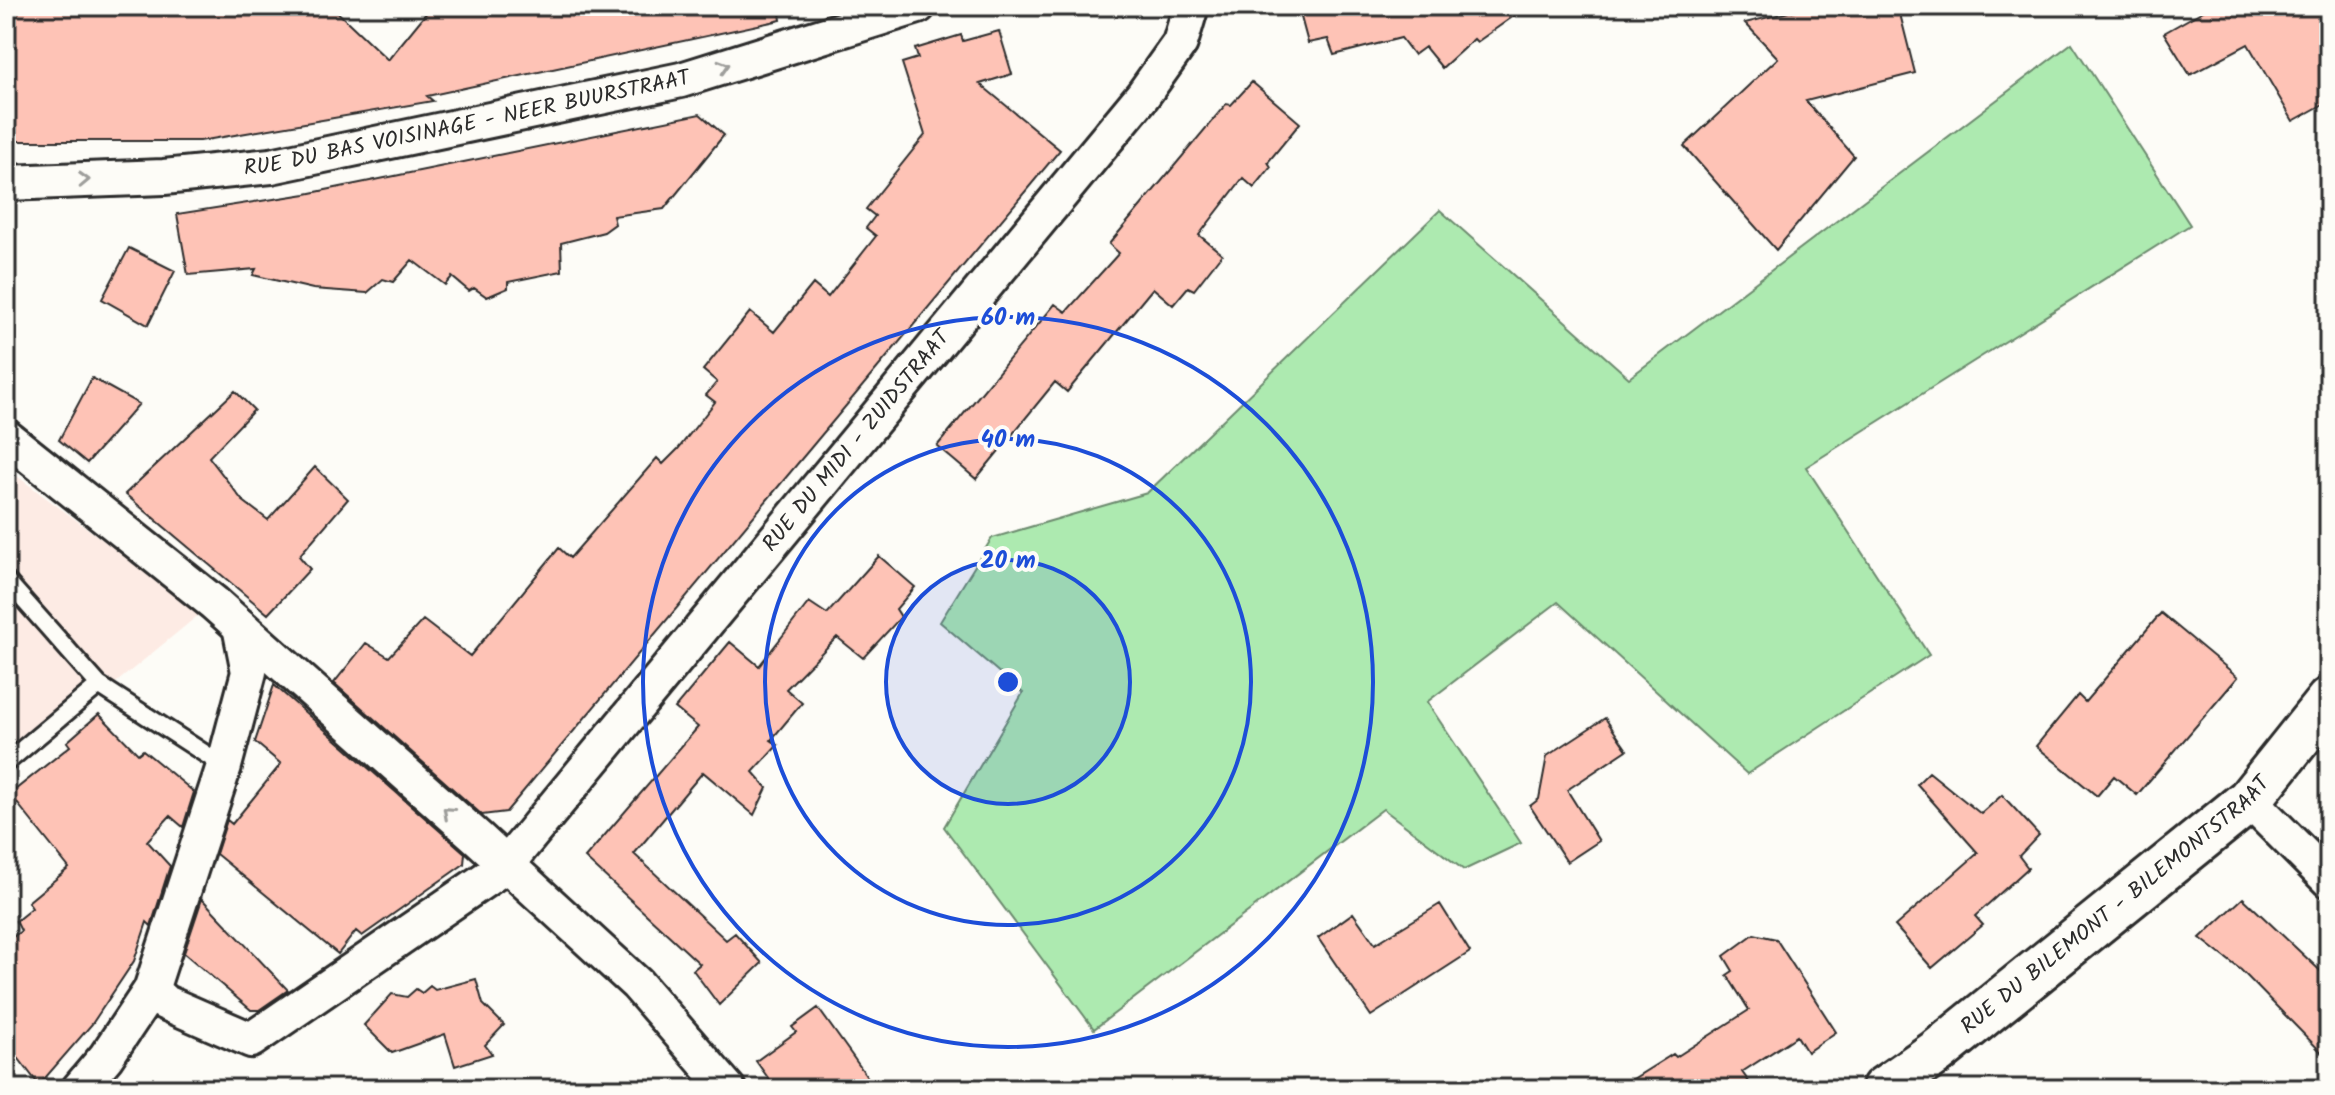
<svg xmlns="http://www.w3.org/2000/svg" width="2335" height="1095" font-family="Kalam,sans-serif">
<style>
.built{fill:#fdebe4}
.green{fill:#adeab0;stroke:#6c8a6e;stroke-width:2}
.building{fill:#fec3b6;stroke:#2b2b2b;stroke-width:2}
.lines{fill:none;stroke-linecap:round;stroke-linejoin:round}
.lane-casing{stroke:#2b2b2b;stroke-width:22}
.street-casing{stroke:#2b2b2b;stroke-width:40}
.secondary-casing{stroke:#2b2b2b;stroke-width:50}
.lane{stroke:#fdfcf7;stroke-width:16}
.street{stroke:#fdfcf7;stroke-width:34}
.secondary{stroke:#fdfcf7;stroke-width:44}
.oneway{stroke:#9e9e9b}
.ring{fill:none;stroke:#1d4ed8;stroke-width:4}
.labels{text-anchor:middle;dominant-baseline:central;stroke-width:8;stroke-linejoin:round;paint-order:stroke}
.street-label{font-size:22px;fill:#2b2b2b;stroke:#fdfcf7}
.centre{fill:#1d4ed8;stroke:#fdfcf7;stroke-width:4}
.ring-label{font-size:24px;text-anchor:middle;font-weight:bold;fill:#1d4ed8;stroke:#fdfcf7;stroke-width:8;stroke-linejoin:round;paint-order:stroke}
</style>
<rect width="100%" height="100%" fill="#fdfcf7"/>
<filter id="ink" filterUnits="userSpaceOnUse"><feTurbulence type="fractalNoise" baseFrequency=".0125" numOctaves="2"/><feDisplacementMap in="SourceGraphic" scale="16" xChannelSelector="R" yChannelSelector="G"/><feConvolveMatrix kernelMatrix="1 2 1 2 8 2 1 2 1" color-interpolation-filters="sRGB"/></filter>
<g filter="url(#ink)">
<!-- built -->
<path class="built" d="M 6,468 L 201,613 L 6,773 Z"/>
<!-- green -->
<path class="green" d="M 2072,43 L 2190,225 L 1806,467 L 1929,655 L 1747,774 L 1558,602 L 1427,702 L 1521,843 L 1464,870 L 1383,809 L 1094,1029 L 944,827 L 1023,693 L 940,622 L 992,538 L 1147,493 L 1440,210 L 1629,378 Z"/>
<!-- building -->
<path class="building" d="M 6,6 L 331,6 L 388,60 L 432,6 L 779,6 L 781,20 L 427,96 L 433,101 L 200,141 L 6,141 Z
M 1298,6 L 1528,6 L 1477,42 L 1474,39 L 1442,68 L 1425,47 L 1414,55 L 1401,38 L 1334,55 L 1328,39 L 1308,43 Z
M 1796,6 L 1898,6 L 1915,73 L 1806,101 L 1854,156 L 1776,250 L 1684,146 L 1778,58 L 1745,23 L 1797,10 Z
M 2212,6 L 2329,6 L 2329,101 L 2293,121 L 2248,44 L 2190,75 L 2164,33 Z
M 999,31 L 1012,74 L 980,84 L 1060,150 L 506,812 L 482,815 L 334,683 L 366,643 L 389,657 L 423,620 L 470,656 L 559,548 L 570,558 L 657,458 L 663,464 L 678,449 L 715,402 L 706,395 L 717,382 L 703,370 L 750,312 L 774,332 L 813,284 L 828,297 L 876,236 L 866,228 L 875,216 L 866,209 L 925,135 L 902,63 L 918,58 L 915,49 L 961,35 L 963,41 Z
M 1252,82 L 1300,123 L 1268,162 L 1271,167 L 1254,188 L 1243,178 L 1199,235 L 1222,254 L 1194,290 L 1188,287 L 1173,305 L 1153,288 L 1067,392 L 1055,382 L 976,479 L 937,446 L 1055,304 L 1066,312 L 1119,253 L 1109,244 L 1226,104 L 1231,105 Z
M 700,114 L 724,135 L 664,209 L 613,216 L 615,224 L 604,232 L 561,243 L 562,271 L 508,282 L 508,288 L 487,297 L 474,288 L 469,291 L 452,277 L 445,285 L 412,260 L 393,282 L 383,279 L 367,293 L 313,289 L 253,275 L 256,269 L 188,275 L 177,214 L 306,194 Z
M 129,248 L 175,271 L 148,325 L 102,299 Z
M 92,378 L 139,404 L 87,463 L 59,440 Z
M 235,391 L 254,410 L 209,457 L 242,500 L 268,520 L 315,467 L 348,499 L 299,556 L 310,569 L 268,614 L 125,494 Z
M 879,556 L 915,587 L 896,609 L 901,617 L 863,658 L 837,637 L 786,689 L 802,703 L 771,740 L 778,745 L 753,772 L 767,788 L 754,815 L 703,772 L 634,854 L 726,940 L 735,933 L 762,963 L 719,1005 L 693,970 L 700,964 L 585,858 L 698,727 L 675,708 L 730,642 L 759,666 L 809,602 L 827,614 Z
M 2161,613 L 2238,677 L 2137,795 L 2114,776 L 2097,796 L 2036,746 L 2078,695 L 2085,702 Z
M 274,685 L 465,853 L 464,864 L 362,936 L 356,931 L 338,954 L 216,854 L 227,820 L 232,824 L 281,764 L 255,742 Z
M 99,714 L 138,754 L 143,750 L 194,792 L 183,827 L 170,816 L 147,841 L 170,866 L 151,926 L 147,922 L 134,961 L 92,1024 L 39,1085 L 6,1042 L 6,942 L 21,931 L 16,921 L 32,908 L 28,902 L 69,868 L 10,794 L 70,746 L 67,742 Z
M 1605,718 L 1627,750 L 1567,790 L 1599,841 L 1567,862 L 1530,806 L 1539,799 L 1547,756 Z
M 1929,772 L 1981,814 L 2002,795 L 2039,835 L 2019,856 L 2028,868 L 1975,916 L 1983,925 L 1932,968 L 1895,926 L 1978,853 L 1917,784 Z
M 2243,898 L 2329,979 L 2329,1060 L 2241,970 L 2200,938 Z
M 202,899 L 288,990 L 259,1010 L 251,1010 L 184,953 Z
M 1440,904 L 1470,952 L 1371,1016 L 1318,938 L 1353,913 L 1375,944 Z
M 1754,934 L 1776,939 L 1836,1032 L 1807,1052 L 1797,1036 L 1742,1072 L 1754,1089 L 1617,1089 L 1673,1054 L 1676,1057 L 1749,1010 L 1727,975 L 1733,971 L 1724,956 Z
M 476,979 L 483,1004 L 504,1025 L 485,1045 L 492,1054 L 455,1066 L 445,1034 L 392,1053 L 364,1025 L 392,994 L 407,997 L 416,989 L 422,993 L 430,986 L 435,990 Z
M 818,1008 L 876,1089 L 776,1089 L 756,1061 L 796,1032 L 792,1027 Z"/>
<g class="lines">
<defs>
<path id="lane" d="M 6,580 L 99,685 L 224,766
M 6,763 L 99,685"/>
<g id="street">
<path id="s1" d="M 6,183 L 164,177 L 271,166 L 681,80 L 918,6"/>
<path d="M 6,437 L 214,603 L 479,839 L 637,984 L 728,1089"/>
<path d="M 2249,800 L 2329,880"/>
<path id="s2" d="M 151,990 L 164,1002 L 251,1040 L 505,866 L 1143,95 L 1180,43 L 1191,6"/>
<path d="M 79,1089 L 106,1057 L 151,990 L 224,766 L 249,672 L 240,626"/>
</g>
<g id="secondary">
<path id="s3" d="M 1884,1089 L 1937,1052 L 2249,800 L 2329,700"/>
</g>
</defs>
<!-- lane casing -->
<use href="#lane" class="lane-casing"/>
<!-- street casing -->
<use href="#street" class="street-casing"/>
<!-- secondary casing -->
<use href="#secondary" class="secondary-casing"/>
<!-- lane -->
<use href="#lane" class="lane"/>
<!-- street -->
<use href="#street" class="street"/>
<!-- secondary -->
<use href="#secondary" class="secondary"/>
</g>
<!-- one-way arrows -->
<defs><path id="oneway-chevron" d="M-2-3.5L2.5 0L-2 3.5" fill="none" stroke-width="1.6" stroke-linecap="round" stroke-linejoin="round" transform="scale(2)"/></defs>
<g class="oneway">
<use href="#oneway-chevron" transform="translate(724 66) rotate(-17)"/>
<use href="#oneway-chevron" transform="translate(84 180) rotate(-2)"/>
<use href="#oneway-chevron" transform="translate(448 812) rotate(-138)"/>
</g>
</g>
<!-- distance rings -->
<circle cx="1008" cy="682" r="122" fill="#1d4ed8" fill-opacity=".12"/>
<g class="ring">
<circle cx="1008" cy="682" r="122"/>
<circle cx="1008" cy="682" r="243"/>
<circle cx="1008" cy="682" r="365"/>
</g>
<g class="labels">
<!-- street labels -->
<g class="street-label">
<text stroke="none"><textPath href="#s1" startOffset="466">RUE DU BAS VOISINAGE - NEER BUURSTRAAT</textPath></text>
<text stroke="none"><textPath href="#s2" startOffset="972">RUE DU MIDI - ZUIDSTRAAT</textPath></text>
<text stroke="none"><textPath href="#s3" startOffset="296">RUE DU BILEMONT - BILEMONTSTRAAT</textPath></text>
</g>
</g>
<circle cx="1008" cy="682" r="12" class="centre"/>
<g class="ring-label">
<text x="1008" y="325">60 m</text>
<text x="1008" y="447">40 m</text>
<text x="1008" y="568">20 m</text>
</g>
<!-- margin -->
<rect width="2335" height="1095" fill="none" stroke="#fdfcf7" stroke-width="32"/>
<rect x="16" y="16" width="2303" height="1063" fill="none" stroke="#2b2b2b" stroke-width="3" filter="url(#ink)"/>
</svg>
